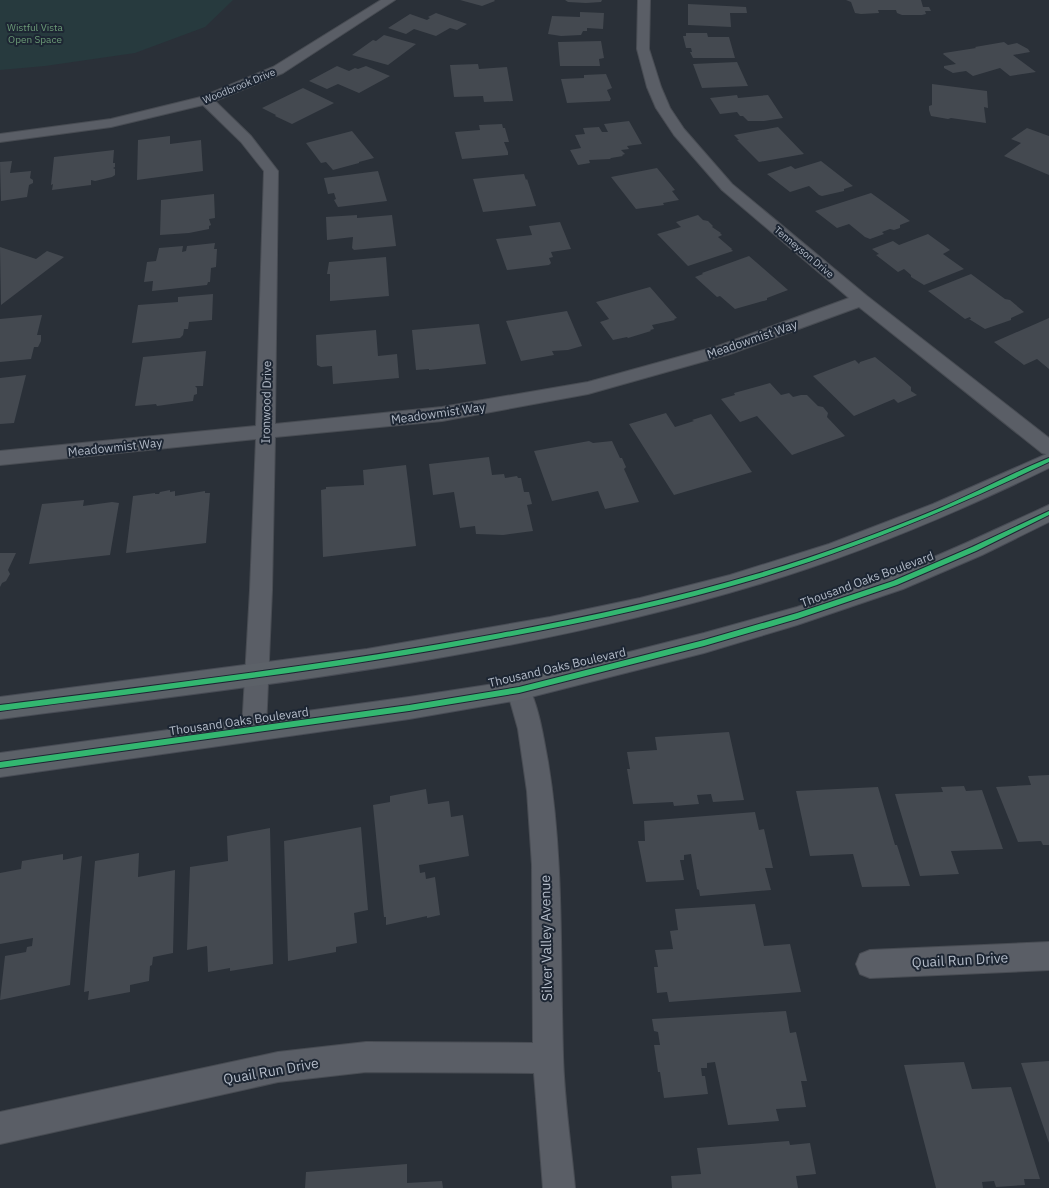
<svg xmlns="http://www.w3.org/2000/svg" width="1049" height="1188" font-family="'IBM Plex Sans',sans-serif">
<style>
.green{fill:#273a3e}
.building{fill:#444950}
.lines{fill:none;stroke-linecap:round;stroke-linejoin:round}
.minor-casing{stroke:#484c53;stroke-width:2}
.major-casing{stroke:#484c55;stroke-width:2}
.minor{fill:#5a5e66;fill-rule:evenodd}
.major{fill:#5c6168;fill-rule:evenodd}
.cycleway-casing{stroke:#1d2633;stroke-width:2}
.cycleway{fill:#33b770;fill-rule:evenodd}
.labels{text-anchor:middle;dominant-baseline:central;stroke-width:4;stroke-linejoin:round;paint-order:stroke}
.far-park-label{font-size:10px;fill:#6b9a76;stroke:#1d2633}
.far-street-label{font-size:10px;fill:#b4bcc9;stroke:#1d2633}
.street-label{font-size:12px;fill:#b4bcc9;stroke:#1d2633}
.near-street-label{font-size:14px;fill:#b4bcc9;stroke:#1d2633}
</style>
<rect width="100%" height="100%" fill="#2a3038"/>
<!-- green -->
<path class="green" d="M 0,0 L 233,0 L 205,27 L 135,53 L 45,66 L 0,70 Z"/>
<!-- building -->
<path class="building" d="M 460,0 L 494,0 L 495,1 L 482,6 Z
M 565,0 L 602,0 L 601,2 L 586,3 L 568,2 Z
M 846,0 L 921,0 L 923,7 L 929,7 L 931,11 L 925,11 L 926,14 L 922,15 L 902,15 L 897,13 L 896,10 L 878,10 L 879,13 L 861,14 L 855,13 L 851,2 Z
M 688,4 L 746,7 L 747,13 L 730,13 L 731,27 L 688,25 Z
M 580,12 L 604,13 L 603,29 L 587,28 L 587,31 L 583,31 L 581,35 L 561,36 L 548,34 L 552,16 L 580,17 Z
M 436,13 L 467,24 L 457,30 L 450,28 L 436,36 L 414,29 L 406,34 L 388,28 L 410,14 L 427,20 L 430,18 L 428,17 Z
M 686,33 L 707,33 L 708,37 L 729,37 L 735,58 L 693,58 L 690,52 L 692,52 L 691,48 L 686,48 L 683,36 L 686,36 Z
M 384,35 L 416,44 L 388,65 L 352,55 L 373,40 L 376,41 Z
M 601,41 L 604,58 L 599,59 L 600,66 L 560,66 L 558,42 Z
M 1004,42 L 1008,45 L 1017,43 L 1028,49 L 1030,52 L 1013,55 L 1036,72 L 1010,76 L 1000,68 L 973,76 L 966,71 L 953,73 L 944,68 L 944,66 L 956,64 L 943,54 L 944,53 L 976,48 L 975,47 Z
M 737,62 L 748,86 L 702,88 L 693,64 Z
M 478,64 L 479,69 L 507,67 L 513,101 L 484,102 L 483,96 L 454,97 L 450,65 Z
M 337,66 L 349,71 L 355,68 L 358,69 L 366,66 L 390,76 L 359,93 L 338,84 L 327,89 L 309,81 Z
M 606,74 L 612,88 L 607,90 L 611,99 L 610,100 L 610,101 L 567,103 L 561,79 L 584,78 L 584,75 Z
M 932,84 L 987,91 L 988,108 L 984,107 L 986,123 L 951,118 L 948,119 L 931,116 L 929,110 L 929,106 L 932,105 Z
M 303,88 L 334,103 L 292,124 L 275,116 L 276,115 L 262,108 Z
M 737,95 L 738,98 L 768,95 L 783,118 L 764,121 L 748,121 L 743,116 L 740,116 L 737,112 L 720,114 L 710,98 Z
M 629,121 L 642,144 L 627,146 L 629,149 L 621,150 L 625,154 L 622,155 L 623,156 L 611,158 L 610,159 L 589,160 L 590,163 L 578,165 L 570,150 L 581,148 L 575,135 L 585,134 L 583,128 L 599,127 L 602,132 L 608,132 L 604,124 Z
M 502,124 L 503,128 L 505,128 L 509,142 L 504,142 L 508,152 L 508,155 L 462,159 L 455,132 L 480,130 L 479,125 Z
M 778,127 L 804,154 L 759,162 L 737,140 L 739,140 L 734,135 Z
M 1027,128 L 1049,136 L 1049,175 L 1004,156 L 1021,143 L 1011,139 Z
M 352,131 L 374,158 L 359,162 L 359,163 L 333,170 L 326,162 L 321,163 L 306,143 Z
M 170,136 L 170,144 L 201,140 L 203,171 L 137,180 L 138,140 Z
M 114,150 L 113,163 L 115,163 L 115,167 L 113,168 L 115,169 L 115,175 L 112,177 L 95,181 L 91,180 L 91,185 L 52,190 L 53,184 L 51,185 L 54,157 Z
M 12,161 L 10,173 L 31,171 L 30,178 L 33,180 L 33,183 L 29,185 L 27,197 L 1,201 L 0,162 Z
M 821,161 L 853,186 L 844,189 L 844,191 L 822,196 L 819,195 L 809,186 L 790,192 L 767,174 L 791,166 L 795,169 Z
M 657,168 L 675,190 L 672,191 L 679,200 L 663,203 L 664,205 L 636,209 L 611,177 Z
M 378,171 L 387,201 L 338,207 L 334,200 L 336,199 L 334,193 L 328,194 L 324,178 Z
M 524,174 L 526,180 L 527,179 L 536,206 L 483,212 L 473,179 Z
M 871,193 L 910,221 L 900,225 L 900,228 L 894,230 L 890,229 L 882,232 L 884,234 L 870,239 L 865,237 L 849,224 L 837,228 L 815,211 Z
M 214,194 L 215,218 L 209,219 L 211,225 L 209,226 L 209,229 L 189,233 L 160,235 L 161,200 Z
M 357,215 L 357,218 L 392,215 L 396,246 L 354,250 L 352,248 L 353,237 L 327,240 L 326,217 Z
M 698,215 L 703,220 L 708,221 L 713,226 L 712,227 L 721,233 L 720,233 L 722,235 L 718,237 L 732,249 L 731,249 L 733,251 L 688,266 L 657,234 L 681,227 L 676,222 Z
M 560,222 L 571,249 L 551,252 L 553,257 L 549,258 L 551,263 L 549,265 L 507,270 L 496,239 L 532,235 L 529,226 Z
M 928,234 L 950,250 L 943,254 L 964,269 L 924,285 L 911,277 L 911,275 L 904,269 L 898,272 L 876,255 L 879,254 L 872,249 L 893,241 L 899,245 Z
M 215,243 L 214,249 L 217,249 L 216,267 L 211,268 L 210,282 L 208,282 L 207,285 L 152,291 L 153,281 L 144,282 L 147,262 L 156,261 L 159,248 L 183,246 L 182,252 L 186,251 L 187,246 Z
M 0,247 L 36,259 L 47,251 L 64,257 L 1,305 Z
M 749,256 L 788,290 L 767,298 L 767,300 L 735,309 L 720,296 L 717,297 L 695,277 L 703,274 L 702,273 Z
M 386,257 L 389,296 L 330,301 L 330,274 L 327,274 L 329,262 Z
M 971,274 L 1005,299 L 1010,300 L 1024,312 L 1011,318 L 1011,320 L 985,329 L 969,319 L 971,319 L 970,317 L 965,319 L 928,291 Z
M 650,287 L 677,318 L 674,319 L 675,320 L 652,325 L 654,329 L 650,330 L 651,331 L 628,338 L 627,337 L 613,340 L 600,322 L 609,319 L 596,302 Z
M 213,294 L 212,320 L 189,322 L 188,329 L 184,329 L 183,335 L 180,338 L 132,343 L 138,305 L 178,302 L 178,297 Z
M 567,311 L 582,346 L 568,350 L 552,351 L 554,355 L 521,361 L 506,321 Z
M 42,315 L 37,335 L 41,335 L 41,341 L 38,347 L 34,347 L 31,359 L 0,362 L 0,319 Z
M 1049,318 L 1049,369 L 1037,359 L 1024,365 L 994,342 Z
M 479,324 L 486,364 L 429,370 L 429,369 L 416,370 L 412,330 Z
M 376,330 L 378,356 L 397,354 L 399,378 L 333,384 L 332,366 L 321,367 L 317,365 L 316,335 Z
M 206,351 L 203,386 L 195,386 L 197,388 L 197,394 L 194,395 L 193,401 L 157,406 L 156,404 L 135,406 L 143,357 Z
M 875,357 L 903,380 L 911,387 L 911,391 L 917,395 L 898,403 L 894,399 L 854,416 L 813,376 L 855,360 L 859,364 L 860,362 Z
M 26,375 L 14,423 L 0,424 L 0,378 Z
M 770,383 L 781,395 L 789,393 L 793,397 L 801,395 L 807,395 L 818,406 L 823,407 L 828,413 L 827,417 L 845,436 L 792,455 L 757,416 L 740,422 L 721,399 L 735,395 L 734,393 Z
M 666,413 L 675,427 L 694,421 L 692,420 L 711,414 L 752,472 L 674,495 L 629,424 Z
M 589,441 L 593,443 L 612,441 L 620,458 L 622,458 L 626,467 L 624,469 L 639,502 L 605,509 L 598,491 L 552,501 L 534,451 Z
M 489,457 L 492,475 L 504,474 L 505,478 L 517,476 L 518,478 L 521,478 L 524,492 L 529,492 L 532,504 L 527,505 L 533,531 L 503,535 L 476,534 L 475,526 L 460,528 L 454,492 L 433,495 L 429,464 Z
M 406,465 L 416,546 L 323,557 L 321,490 L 326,489 L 326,487 L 364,485 L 363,470 Z
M 170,490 L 170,492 L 175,491 L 175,496 L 205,491 L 205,493 L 210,493 L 206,543 L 126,553 L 133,496 L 155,493 L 155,494 L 159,494 L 160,492 Z
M 84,500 L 83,506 L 112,502 L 119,503 L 110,555 L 29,564 L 42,504 Z
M 0,553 L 16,553 L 8,570 L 10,574 L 6,581 L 2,583 L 0,587 Z
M 729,732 L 744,800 L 713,802 L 711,794 L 697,795 L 699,804 L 674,806 L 673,802 L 633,804 L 627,769 L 630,769 L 627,752 L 657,750 L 655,737 Z
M 1049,775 L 1049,845 L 1043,845 L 1041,841 L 1018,842 L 996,787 L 1031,785 L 1028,776 Z
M 964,786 L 966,791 L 982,790 L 1003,849 L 951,851 L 959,874 L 920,876 L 895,794 L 943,792 L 941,787 Z
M 878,787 L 895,845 L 897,845 L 910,886 L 862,887 L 853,854 L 810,856 L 796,791 Z
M 426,789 L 428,804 L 449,801 L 451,817 L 463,815 L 469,856 L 419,865 L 420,873 L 425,872 L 426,879 L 435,877 L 440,915 L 427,918 L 427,916 L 386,925 L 386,917 L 384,917 L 373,805 L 390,802 L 390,796 Z
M 755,812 L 759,830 L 764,829 L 773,868 L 765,868 L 771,890 L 700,896 L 699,890 L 697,889 L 691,854 L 684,855 L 684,860 L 680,860 L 684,880 L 646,882 L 638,841 L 645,841 L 644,821 Z
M 361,827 L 368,910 L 354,913 L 357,943 L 336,947 L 336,952 L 288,961 L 284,841 Z
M 270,828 L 273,964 L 230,971 L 230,968 L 208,972 L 207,946 L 187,950 L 190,867 L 228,861 L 227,836 Z
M 139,853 L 138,877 L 175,870 L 173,953 L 153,957 L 152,965 L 150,966 L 149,981 L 130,985 L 130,992 L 88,1000 L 89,991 L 84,992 L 95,861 Z
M 63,854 L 63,860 L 82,856 L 70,985 L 0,1000 L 5,956 L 26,952 L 27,947 L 32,946 L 33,938 L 0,944 L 0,873 L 21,869 L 22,861 Z
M 755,904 L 764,946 L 790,944 L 801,992 L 669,1002 L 667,992 L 657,993 L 654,967 L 658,967 L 655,950 L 673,949 L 670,931 L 678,930 L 675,909 Z
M 786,1011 L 790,1033 L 796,1032 L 807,1081 L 801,1081 L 806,1107 L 776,1109 L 779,1121 L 728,1125 L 715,1062 L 707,1063 L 707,1068 L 701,1068 L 702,1076 L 705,1076 L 708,1094 L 664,1098 L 660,1072 L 658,1072 L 654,1045 L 660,1045 L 658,1032 L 654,1031 L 652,1019 Z
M 1049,1061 L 1049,1143 L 1021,1063 Z
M 964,1062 L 972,1089 L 1011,1087 L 1040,1179 L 1024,1179 L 1025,1185 L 996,1187 L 994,1181 L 982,1182 L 983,1188 L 936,1188 L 904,1065 Z
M 789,1141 L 790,1145 L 810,1143 L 816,1174 L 796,1176 L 798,1188 L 672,1188 L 671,1176 L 701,1174 L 697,1148 Z
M 407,1164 L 407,1183 L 442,1181 L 443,1188 L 305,1188 L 306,1172 Z"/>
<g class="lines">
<defs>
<path id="minor" d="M 381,0 L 395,0 L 283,73 L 215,101 L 251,136 L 278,171 L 275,424 L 442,407 L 588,382 L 718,346 L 849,298 L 722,190 L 674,135 L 656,108 L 647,87 L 637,49 L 638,0 L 650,0 L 649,49 L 661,87 L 670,108 L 684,129 L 732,184 L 867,296 L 1049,438 L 1049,455 L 1042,453 L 859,307 L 730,354 L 588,394 L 442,421 L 275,437 L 272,590 L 266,729 L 263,737 L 254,740 L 245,737 L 242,729 L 250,590 L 256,439 L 0,465 L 0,451 L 256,426 L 264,171 L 241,142 L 203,105 L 111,127 L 0,142 L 0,134 L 111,119 L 201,97 L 273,67 Z
M 519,680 L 527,683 C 539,707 543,735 548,762 C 564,858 560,958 563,1055 C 564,1099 571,1144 575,1188 L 543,1188 L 534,1073 L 366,1072 L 278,1082 L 0,1144 L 0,1112 L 278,1052 L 366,1042 L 533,1043 L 532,865 L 527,791 L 518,729 L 507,690 L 511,683 Z
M 1049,942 L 1049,970 L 870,978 L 860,974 L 856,964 L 860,954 L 870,950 Z"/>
<path id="major" d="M 1049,453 L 1049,468 C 954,514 857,555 756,585 C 511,659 253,686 0,719 L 0,697 L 367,649 L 550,617 L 640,598 L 730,575 L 829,544 L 933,504 Z
M 1049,505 L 1049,522 L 982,555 L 903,589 L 797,625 L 704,653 L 519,700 L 409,719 L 0,777 L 0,753 L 409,697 L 519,680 L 704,633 L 797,607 L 888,577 L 966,543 Z"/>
</defs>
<!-- minor casing -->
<use href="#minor" class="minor-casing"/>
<!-- major casing -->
<use href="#major" class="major-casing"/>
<!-- minor -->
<use href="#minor" class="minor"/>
<!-- major -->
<use href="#major" class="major"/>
<defs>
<path id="cycleway" d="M 1049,458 L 1049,462 C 953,508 858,548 756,579 C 672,604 587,622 501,638 C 335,670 167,689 0,711 L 0,705 C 167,684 335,664 501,633 C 587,617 672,599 756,574 C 818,556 880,533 940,508 C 977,492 1012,473 1049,458 Z
M 1049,511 L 1049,515 L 976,551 L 897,585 L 797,619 L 704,646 L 519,693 L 409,711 L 0,768 L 0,762 L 409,705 L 519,687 L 704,640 L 797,613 L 893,581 L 972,547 Z"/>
</defs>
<!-- cycleway casing -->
<use href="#cycleway" class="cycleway-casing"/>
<!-- cycleway -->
<use href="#cycleway" class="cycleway"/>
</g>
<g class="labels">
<!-- far-park labels -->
<g class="far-park-label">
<text x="35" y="27">Wistful Vista<tspan x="35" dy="12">Open Space</tspan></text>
</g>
<!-- far-street labels -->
<g class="far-street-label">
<text transform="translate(239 86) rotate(-22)">Woodbrook Drive</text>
<text transform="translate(804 252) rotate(40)">Tenneyson Drive</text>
</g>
<!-- street labels -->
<g class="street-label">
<text transform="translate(752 339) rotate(-19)">Meadowmist Way</text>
<text transform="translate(266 402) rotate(-89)">Ironwood Drive</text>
<text transform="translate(438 413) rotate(-8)">Meadowmist Way</text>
<text transform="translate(115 447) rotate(-6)">Meadowmist Way</text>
<text transform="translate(867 579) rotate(-20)">Thousand Oaks Boulevard</text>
<text transform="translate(557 667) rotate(-13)">Thousand Oaks Boulevard</text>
<text transform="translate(239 721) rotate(-8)">Thousand Oaks Boulevard</text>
</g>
<!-- near-street labels -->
<g class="near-street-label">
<text transform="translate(546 938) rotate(-91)">Silver Valley Avenue</text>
<text transform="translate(960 960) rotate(-3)">Quail Run Drive</text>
<text transform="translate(271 1071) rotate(-10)">Quail Run Drive</text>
</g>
</g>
</svg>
